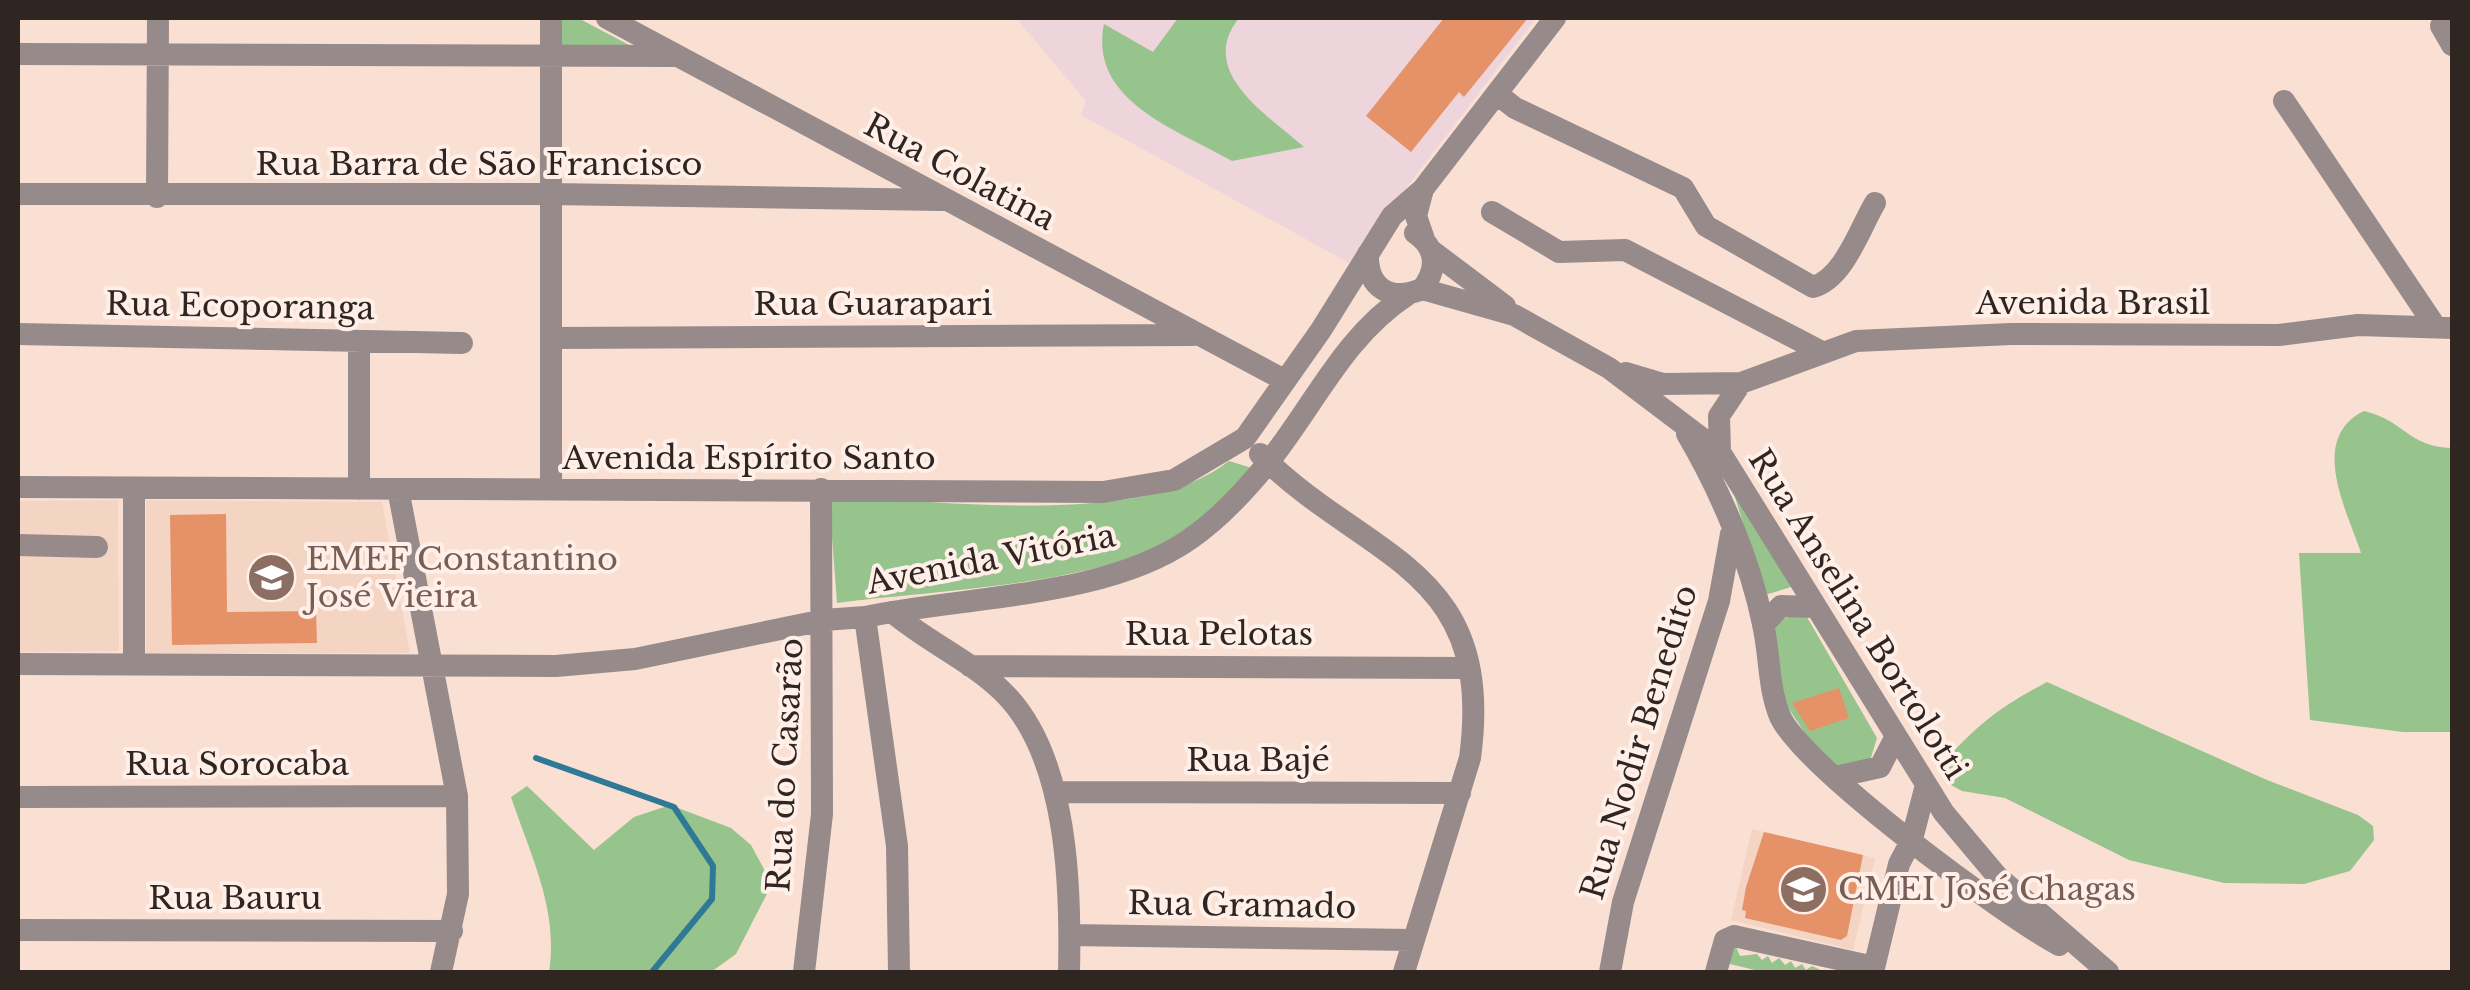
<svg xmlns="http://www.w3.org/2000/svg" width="2470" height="990" font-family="'Libre Baskerville',serif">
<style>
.industrial{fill:#eed4db}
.built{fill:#f4d4c3}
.green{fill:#97c38c}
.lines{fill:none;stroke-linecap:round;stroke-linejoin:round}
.stream{stroke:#2f7996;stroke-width:6}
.building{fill:#e59268}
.minor{stroke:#968a8b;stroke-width:22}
.labels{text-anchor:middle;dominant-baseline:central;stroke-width:8;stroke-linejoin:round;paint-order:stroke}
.street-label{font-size:32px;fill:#2f2621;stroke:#ffefe8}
.education-label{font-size:32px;fill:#785e54;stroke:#ffefe8;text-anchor:start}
</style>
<rect width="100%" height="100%" fill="#f9e0d3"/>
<!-- industrial -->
<path class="industrial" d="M 1016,18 L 1536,18 L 1349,263 L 1081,115 L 1086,101 Z"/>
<!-- built -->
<path class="built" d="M 118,500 L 119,651 L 18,652 L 18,501 Z
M 146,500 L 382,502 L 410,653 L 146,654 Z
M 1752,829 L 1875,858 L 1853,950 L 1731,920 Z"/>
<!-- green -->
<path class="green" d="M 557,18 L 578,18 L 633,47 L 558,48 Z
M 1178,18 L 1239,18 C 1196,72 1268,115 1304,147 L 1232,161 C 1178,130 1088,101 1104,24 L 1153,52 Z
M 2364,411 C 2404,420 2408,447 2452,448 L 2452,732 L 2403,732 L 2310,720 L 2299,553 L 2361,553 C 2348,512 2307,439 2364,411 Z
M 1229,461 L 1255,469 C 1231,491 1207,517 1180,535 C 1100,586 933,590 837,603 L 829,496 C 936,500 1145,529 1229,461 Z
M 1728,474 L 1791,587 L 1765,595 Z
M 1804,612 L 1877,738 L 1870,761 L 1828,768 L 1783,700 L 1773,622 Z
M 2047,682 L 2267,780 L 2358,815 L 2373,826 L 2374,840 L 2350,871 L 2304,884 L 2224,883 L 2129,860 L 2005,798 L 1962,791 L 1951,785 L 1943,763 C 1979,723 2000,707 2047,682 Z
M 527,786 L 594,850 L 634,817 L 670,805 L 731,828 L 751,845 L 772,884 L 736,954 L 711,972 L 549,972 C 559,910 530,854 511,797 Z
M 1736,947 L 1740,956 L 1757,954 L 1762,960 L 1768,956 L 1772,963 L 1779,958 L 1785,965 L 1791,961 L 1795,968 L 1802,964 L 1806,970 L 1812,966 L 1825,972 L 1763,972 L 1730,964 L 1728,951 Z"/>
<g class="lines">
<!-- stream -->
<path class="stream" d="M 536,758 L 674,807 L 713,866 L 712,899 L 652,972"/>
</g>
<!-- building -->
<path class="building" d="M 1444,18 L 1528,18 L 1464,97 L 1459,92 L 1411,152 L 1366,116 Z
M 226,514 L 227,612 L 316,611 L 317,643 L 172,645 L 170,515 Z
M 1839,688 L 1849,718 L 1810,731 L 1792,703 Z
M 1764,832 L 1863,855 L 1847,936 L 1841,940 L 1745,918 L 1746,911 L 1742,910 L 1746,887 Z"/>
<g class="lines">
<!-- minor -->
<path class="minor" d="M 551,18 L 551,489
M 607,18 L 1284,380
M 2441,26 L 2452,45
M 18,54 L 676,56
M 1497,94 L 1515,108 L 1683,188 L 1706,226 L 1813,287 C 1844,278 1859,230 1875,203
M 2284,101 L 2435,326
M 18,194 L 551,194 L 941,200
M 157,197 L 158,18
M 1492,212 L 1559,252 L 1625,250 L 1820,351
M 1424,239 L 1416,216 L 1423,189 L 1555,18
M 1432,251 L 1505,306
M 1368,254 C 1367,289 1391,302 1422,289 C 1438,269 1437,248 1415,233
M 1422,289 L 1514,315 L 1609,368 L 1720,452 L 1944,813 L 1997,876 L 2108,972
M 18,334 L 462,343
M 551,338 L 1192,335
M 359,341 L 359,489
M 1626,373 L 1663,384 L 1741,383 L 1856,341 L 2011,334 L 2279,335 L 2358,325 L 2452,328
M 1687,434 C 1720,490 1750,560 1763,624 C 1770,655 1768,685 1779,714 C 1797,763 2006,917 2059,945
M 1720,452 L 1719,416 L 1741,383
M 1260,454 C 1365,560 1496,565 1470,758 L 1404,972
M 18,487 L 1103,492 L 1174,480 L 1245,438 L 1321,330 L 1392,216 L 1423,189
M 134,488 L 134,664
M 398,489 L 457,796 L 458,894 L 441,972
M 18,545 L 97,547
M 892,612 C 927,642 972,661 1004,693 C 1068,757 1071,887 1069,972
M 865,617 L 897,846 L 899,972
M 1763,625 L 1781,606 L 1814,607
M 18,664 L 556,666 L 635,659 L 824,620 L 865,617 C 964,596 1106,598 1190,539 C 1219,519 1245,491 1267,464 C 1314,406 1343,337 1407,295
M 970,666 L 1467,668
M 1835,777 L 1880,767 L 1895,738
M 1056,792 L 1460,793
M 18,797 L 457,796
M 18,930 L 452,931
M 1070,935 L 1412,940
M 804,972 L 822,814 L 821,489
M 1610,972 L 1623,902 L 1719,601 L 1731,534
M 1716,972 L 1725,940 L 1734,936 L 1874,967
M 1873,972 L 1899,864 L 1912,839 L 1926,785"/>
</g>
<!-- icons -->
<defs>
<symbol id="school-disc" viewBox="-11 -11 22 22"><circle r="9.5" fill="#8d6e63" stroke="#ffefe8"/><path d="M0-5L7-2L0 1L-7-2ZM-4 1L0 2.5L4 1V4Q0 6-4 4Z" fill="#fff"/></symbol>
</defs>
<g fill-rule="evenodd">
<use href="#school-disc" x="244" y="550" width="55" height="55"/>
<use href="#school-disc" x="1776" y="862" width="55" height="55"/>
</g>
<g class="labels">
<!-- street labels -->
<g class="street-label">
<text x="479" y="164">Rua Barra de São Francisco</text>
<text transform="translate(960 172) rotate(28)">Rua Colatina</text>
<text x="2093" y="303">Avenida Brasil</text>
<text x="873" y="304">Rua Guarapari</text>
<text transform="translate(240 306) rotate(1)">Rua Ecoporanga</text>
<text x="749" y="458">Avenida Espírito Santo</text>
<text transform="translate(991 559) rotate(-11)">Avenida Vitória</text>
<text transform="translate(1858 614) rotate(58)">Rua Anselina Bortolotti</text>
<text x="1219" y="634">Rua Pelotas</text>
<text transform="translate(1639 742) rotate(-73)">Rua Nodir Benedito</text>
<text x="1258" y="760">Rua Bajé</text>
<text x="237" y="764">Rua Sorocaba</text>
<text transform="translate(785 765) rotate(-87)">Rua do Casarão</text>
<text x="235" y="898">Rua Bauru</text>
<text transform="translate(1242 905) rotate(1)">Rua Gramado</text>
</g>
<!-- education labels -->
<g class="education-label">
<text x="306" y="559">EMEF Constantino<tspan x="306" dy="37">José Vieira</tspan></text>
<text x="1838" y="889">CMEI José Chagas</text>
</g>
</g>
<!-- border -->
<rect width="2470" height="990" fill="none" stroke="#2f2621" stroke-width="40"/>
</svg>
